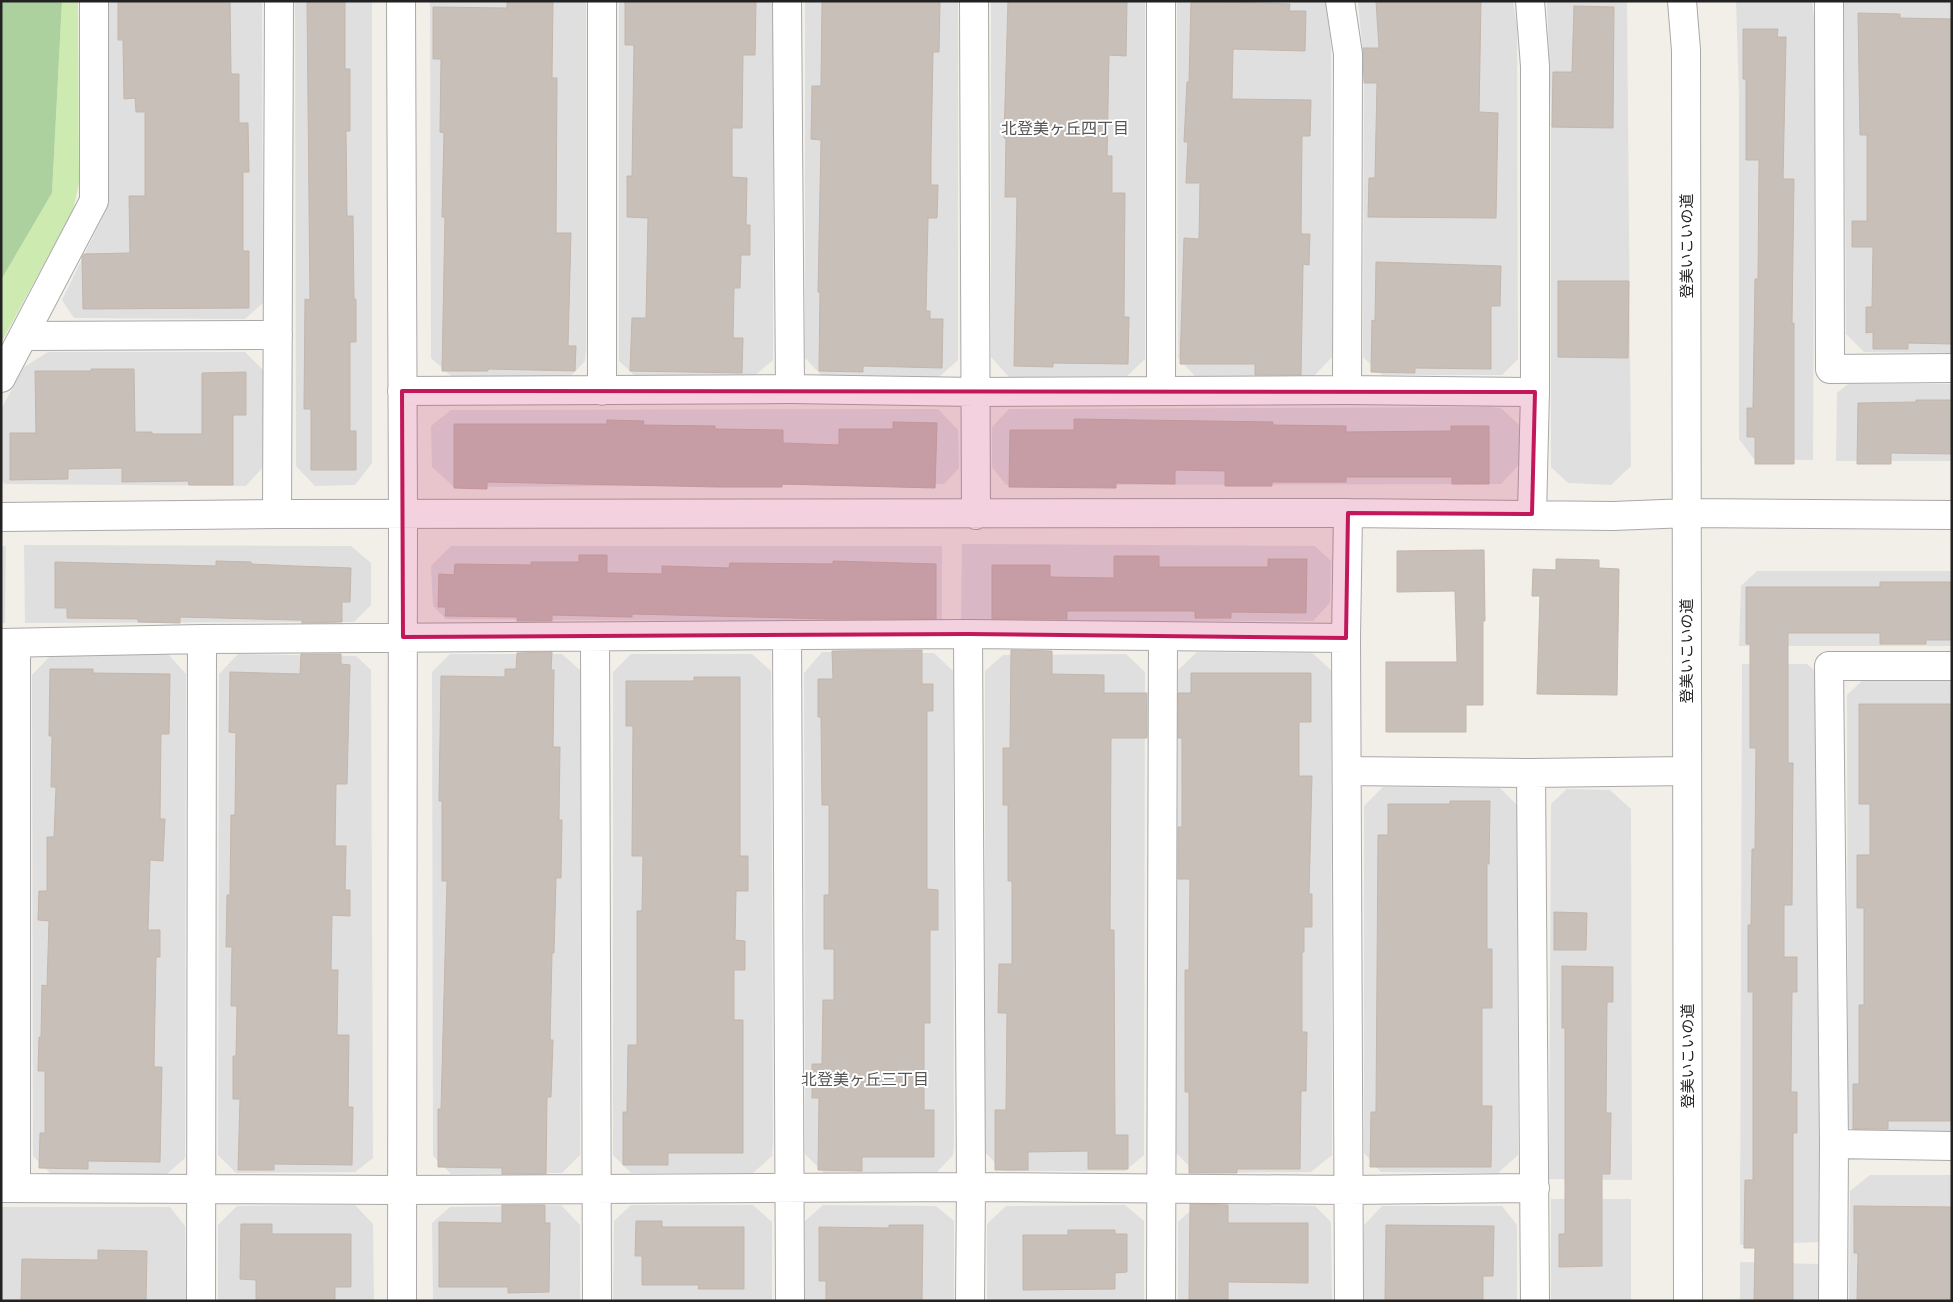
<svg xmlns="http://www.w3.org/2000/svg" width="1953" height="1302" font-family="'DejaVu Sans','Noto Sans JP',sans-serif">
<style>
.residential{fill:#e0dfdf}
.grass{fill:#cdebb0}
.forest{fill:#add19e}
.building{fill:#c7bfb8;stroke:#c4b6ab}
.lines{fill:none;stroke-linecap:round;stroke-linejoin:round}
.minor-casing{stroke:#a9a9a9;stroke-width:30}
.minor{stroke:#fff;stroke-width:28}
.marked{fill:#c2185b;fill-opacity:0.2;stroke:#c2185b;stroke-width:4;stroke-linejoin:round}
.labels{text-anchor:middle;dominant-baseline:central;stroke-width:4;stroke-linejoin:round;paint-order:stroke}
.street-label{font-size:15px;fill:#222;stroke:#fff}
.neighbourhood-label{font-size:16px;fill:#555;stroke:#fff}
</style>
<rect width="100%" height="100%" fill="#f2efe9"/>
<!-- residential -->
<path class="residential" d="M 108,1 L 262,1 L 263,303 L 245,319 L 74,318 L 62,300 L 108,206 Z
M 295,1 L 372,1 L 372,463 L 355,485 L 315,486 L 296,466 Z
M 430,1 L 586,1 L 586,350 L 585,361 L 570,377 L 451,376 L 431,358 Z
M 619,1 L 773,1 L 773,360 L 753,377 L 635,376 L 619,361 Z
M 805,1 L 958,1 L 958,360 L 939,377 L 823,377 L 805,358 Z
M 991,1 L 1145,1 L 1145,359 L 1127,376 L 1009,377 L 991,357 Z
M 1177,1 L 1326,1 L 1331,45 L 1332,357 L 1313,377 L 1195,376 L 1178,358 Z
M 1358,1 L 1513,1 L 1517,27 L 1518,359 L 1502,375 L 1382,375 L 1363,357 L 1364,65 Z
M 1547,1 L 1627,1 L 1631,466 L 1611,485 L 1568,483 L 1551,467 L 1551,115 Z
M 1736,1 L 1812,1 L 1815,25 L 1813,460 L 1754,459 L 1739,439 L 1739,95 Z
M 1844,1 L 1952,1 L 1952,353 L 1864,352 L 1846,334 Z
M 48,352 L 245,352 L 264,371 L 262,468 L 246,486 L 5,484 L 1,480 L 1,409 L 24,367 Z
M 1848,384 L 1952,384 L 1952,461 L 1836,461 L 1837,393 Z
M 1489,407 L 1501,408 L 1520,426 L 1519,465 L 1501,484 L 1006,485 L 992,467 L 992,427 L 1009,409 Z
M 938,409 L 958,430 L 959,468 L 944,484 L 454,487 L 432,467 L 431,426 L 451,410 Z
M 962,544 L 1315,546 L 1331,561 L 1330,603 L 1313,621 L 961,622 Z
M 24,545 L 351,546 L 371,563 L 371,605 L 354,622 L 25,623 Z
M 1,546 L 6,546 L 5,623 L 1,623 Z
M 451,546 L 942,546 L 942,622 L 446,619 L 433,606 L 431,566 Z
M 1757,571 L 1952,571 L 1952,646 L 1739,646 L 1741,586 Z
M 822,652 L 934,653 L 953,671 L 954,1144 L 953,1155 L 937,1172 L 824,1173 L 805,1154 L 804,673 Z
M 1197,652 L 1312,653 L 1331,670 L 1332,1155 L 1311,1172 L 1196,1173 L 1176,1153 L 1178,670 Z
M 168,654 L 186,674 L 185,1158 L 167,1174 L 51,1174 L 33,1156 L 32,675 L 50,656 Z
M 238,654 L 356,656 L 371,670 L 373,1158 L 355,1172 L 236,1173 L 218,1155 L 219,674 Z
M 450,654 L 562,654 L 581,671 L 580,1155 L 562,1173 L 451,1174 L 433,1156 L 432,672 Z
M 631,654 L 752,654 L 771,671 L 773,1142 L 772,1156 L 753,1173 L 631,1173 L 613,1155 L 613,672 Z
M 1126,654 L 1145,672 L 1144,1155 L 1125,1171 L 1003,1171 L 985,1152 L 985,671 L 1003,655 Z
M 1742,664 L 1807,664 L 1813,669 L 1818,678 L 1820,1242 L 1740,1245 Z
M 1952,677 L 1952,1144 L 1865,1144 L 1848,1126 L 1847,695 L 1865,678 Z
M 1383,787 L 1500,788 L 1517,805 L 1518,1155 L 1498,1173 L 1381,1172 L 1364,1153 L 1364,806 Z
M 1567,789 L 1610,790 L 1631,809 L 1632,1180 L 1549,1179 L 1551,804 Z
M 1870,1175 L 1952,1175 L 1952,1301 L 1849,1301 L 1850,1191 Z
M 1551,1199 L 1631,1199 L 1631,1301 L 1551,1301 Z
M 1198,1204 L 1315,1206 L 1331,1222 L 1332,1301 L 1178,1301 L 1178,1222 Z
M 355,1205 L 373,1224 L 374,1301 L 218,1301 L 218,1225 L 237,1206 Z
M 561,1205 L 580,1225 L 580,1301 L 433,1301 L 432,1223 L 450,1207 Z
M 631,1205 L 753,1205 L 772,1222 L 772,1301 L 613,1301 L 614,1221 Z
M 823,1205 L 936,1206 L 954,1221 L 954,1301 L 805,1301 L 805,1221 Z
M 1125,1205 L 1144,1221 L 1144,1301 L 987,1301 L 987,1224 L 1006,1206 Z
M 1382,1206 L 1502,1206 L 1517,1225 L 1517,1301 L 1364,1301 L 1364,1225 Z
M 1,1207 L 170,1207 L 185,1226 L 186,1301 L 1,1301 Z
M 1740,1262 L 1819,1264 L 1819,1301 L 1740,1301 Z"/>
<!-- grass -->
<path class="grass" d="M 62,1 L 78,1 L 79,184 L 73,210 L 1,343 L 1,280 L 52,193 Z"/>
<!-- forest -->
<path class="forest" d="M 1,1 L 62,1 L 52,193 L 1,280 Z"/>
<!-- building -->
<path class="building" d="M 118,1 L 230,1 L 231,74 L 239,74 L 239,123 L 248,123 L 249,172 L 243,172 L 243,251 L 249,251 L 249,308 L 83,309 L 82,257 L 84,254 L 130,253 L 129,196 L 145,196 L 145,112 L 136,112 L 135,98 L 124,99 L 123,40 L 118,40 Z
M 507,1 L 553,1 L 552,78 L 557,78 L 556,233 L 571,233 L 568,346 L 576,346 L 575,371 L 488,369 L 488,371 L 442,371 L 445,217 L 442,217 L 444,133 L 440,132 L 441,59 L 433,59 L 433,7 L 507,8 Z
M 625,1 L 756,1 L 755,55 L 743,55 L 742,128 L 732,128 L 732,177 L 747,178 L 746,225 L 750,225 L 750,255 L 741,255 L 740,288 L 734,288 L 733,338 L 743,338 L 742,373 L 630,371 L 632,318 L 646,318 L 648,218 L 627,217 L 627,176 L 632,176 L 634,45 L 625,45 Z
M 822,1 L 940,1 L 939,52 L 933,52 L 931,156 L 931,185 L 938,185 L 937,218 L 928,218 L 926,311 L 930,311 L 930,319 L 943,319 L 942,368 L 863,366 L 863,372 L 819,371 L 820,292 L 818,292 L 821,140 L 811,139 L 812,86 L 821,86 Z
M 1008,1 L 1127,1 L 1126,56 L 1109,55 L 1107,156 L 1112,156 L 1112,193 L 1125,193 L 1124,317 L 1129,317 L 1128,364 L 1053,363 L 1053,367 L 1014,366 L 1017,197 L 1005,197 L 1006,138 L 1004,138 Z
M 1191,1 L 1290,4 L 1289,11 L 1306,11 L 1305,51 L 1233,49 L 1232,99 L 1311,100 L 1310,136 L 1302,136 L 1301,234 L 1310,234 L 1309,265 L 1303,264 L 1301,375 L 1255,375 L 1255,364 L 1180,364 L 1184,238 L 1199,239 L 1200,183 L 1186,183 L 1188,142 L 1184,142 L 1187,82 L 1189,82 Z
M 1376,1 L 1481,1 L 1479,112 L 1498,113 L 1496,218 L 1368,217 L 1369,178 L 1375,178 L 1377,83 L 1364,83 L 1363,48 L 1379,48 Z
M 307,2 L 345,2 L 345,69 L 350,69 L 350,131 L 346,131 L 347,216 L 353,216 L 354,299 L 356,299 L 356,342 L 350,342 L 350,431 L 356,431 L 356,470 L 311,470 L 311,409 L 304,409 L 305,299 L 310,300 Z
M 1574,6 L 1614,7 L 1613,128 L 1552,127 L 1553,72 L 1572,72 Z
M 1858,13 L 1900,14 L 1900,18 L 1952,19 L 1952,344 L 1908,343 L 1908,349 L 1873,349 L 1873,332 L 1866,333 L 1866,307 L 1872,307 L 1873,247 L 1852,247 L 1852,221 L 1867,221 L 1867,135 L 1860,135 Z
M 1743,29 L 1778,29 L 1777,37 L 1786,37 L 1783,179 L 1794,179 L 1792,323 L 1794,323 L 1794,464 L 1755,464 L 1755,437 L 1747,437 L 1747,408 L 1753,408 L 1755,279 L 1758,279 L 1759,160 L 1746,160 L 1746,79 L 1743,79 Z
M 1376,262 L 1501,266 L 1500,306 L 1491,306 L 1491,369 L 1415,368 L 1415,373 L 1371,372 L 1372,320 L 1375,321 Z
M 1558,281 L 1629,281 L 1628,358 L 1558,357 Z
M 91,369 L 134,369 L 135,432 L 152,432 L 152,434 L 202,434 L 202,373 L 246,372 L 246,415 L 233,415 L 233,485 L 189,485 L 188,481 L 122,482 L 122,468 L 68,469 L 68,479 L 10,480 L 10,433 L 36,433 L 35,371 L 91,371 Z
M 1916,400 L 1952,400 L 1952,454 L 1891,453 L 1891,464 L 1857,464 L 1858,403 L 1916,402 Z
M 1074,419 L 1273,422 L 1273,425 L 1346,426 L 1346,432 L 1451,431 L 1451,426 L 1489,426 L 1489,484 L 1452,484 L 1452,477 L 1346,477 L 1346,482 L 1272,482 L 1272,486 L 1225,486 L 1225,471 L 1175,470 L 1175,484 L 1116,483 L 1116,488 L 1009,487 L 1010,430 L 1074,430 Z
M 607,420 L 644,421 L 643,425 L 715,426 L 715,429 L 783,430 L 783,443 L 839,445 L 839,429 L 893,429 L 893,422 L 937,423 L 935,488 L 782,484 L 782,487 L 718,487 L 487,482 L 487,489 L 454,488 L 454,424 L 607,424 Z
M 1484,550 L 1485,621 L 1483,621 L 1483,705 L 1466,705 L 1466,732 L 1386,732 L 1386,662 L 1457,662 L 1455,591 L 1397,592 L 1397,551 Z
M 579,555 L 607,555 L 607,573 L 662,574 L 662,566 L 729,568 L 730,563 L 833,564 L 833,561 L 936,564 L 936,619 L 831,619 L 632,614 L 632,617 L 552,615 L 552,621 L 517,621 L 517,617 L 445,616 L 446,607 L 438,607 L 439,574 L 454,575 L 455,564 L 531,565 L 531,562 L 579,562 Z
M 1114,556 L 1159,556 L 1159,567 L 1268,567 L 1268,559 L 1307,559 L 1306,613 L 1231,612 L 1231,618 L 1195,618 L 1195,611 L 1067,611 L 1067,619 L 992,619 L 992,565 L 1050,565 L 1050,577 L 1114,578 Z
M 1556,559 L 1599,560 L 1599,568 L 1619,569 L 1617,695 L 1537,694 L 1540,596 L 1532,596 L 1533,569 L 1556,570 Z
M 216,561 L 251,562 L 251,564 L 296,566 L 351,568 L 350,602 L 342,602 L 342,622 L 302,623 L 302,620 L 295,620 L 180,617 L 180,623 L 138,622 L 138,619 L 67,618 L 67,608 L 55,608 L 55,562 L 216,566 Z
M 1880,582 L 1952,582 L 1952,640 L 1926,640 L 1926,644 L 1880,644 L 1880,633 L 1788,633 L 1788,763 L 1793,763 L 1792,905 L 1784,905 L 1784,957 L 1797,957 L 1797,992 L 1792,992 L 1791,1092 L 1797,1092 L 1797,1133 L 1793,1133 L 1793,1301 L 1754,1301 L 1755,1248 L 1744,1248 L 1745,1180 L 1753,1180 L 1753,992 L 1748,992 L 1748,925 L 1751,925 L 1752,849 L 1755,849 L 1756,748 L 1750,748 L 1750,644 L 1746,644 L 1746,587 L 1880,587 Z
M 922,650 L 922,684 L 933,684 L 933,711 L 927,711 L 927,889 L 938,890 L 938,930 L 930,930 L 930,1023 L 924,1023 L 924,1110 L 934,1110 L 934,1157 L 862,1157 L 862,1171 L 818,1170 L 819,1098 L 812,1098 L 812,1064 L 822,1064 L 823,1000 L 834,1000 L 834,949 L 824,949 L 824,895 L 829,895 L 829,805 L 822,805 L 821,717 L 818,717 L 818,679 L 833,679 L 832,651 Z
M 1011,650 L 1052,651 L 1052,674 L 1104,675 L 1104,693 L 1147,693 L 1147,738 L 1111,738 L 1110,930 L 1114,930 L 1115,1135 L 1128,1135 L 1128,1169 L 1088,1169 L 1088,1151 L 1028,1152 L 1028,1170 L 995,1170 L 995,1110 L 1006,1110 L 1007,1013 L 998,1013 L 999,964 L 1012,964 L 1012,881 L 1008,881 L 1008,805 L 1003,805 L 1003,748 L 1010,748 Z
M 552,652 L 551,670 L 554,670 L 553,747 L 560,747 L 559,820 L 562,820 L 561,878 L 556,878 L 554,953 L 552,953 L 550,1040 L 553,1040 L 551,1097 L 547,1097 L 546,1174 L 502,1174 L 502,1168 L 438,1167 L 438,1109 L 441,1109 L 447,881 L 442,881 L 442,801 L 439,801 L 441,676 L 505,677 L 505,669 L 516,669 L 517,653 Z
M 301,654 L 341,654 L 341,664 L 350,665 L 347,784 L 336,784 L 335,846 L 346,846 L 345,890 L 350,890 L 350,916 L 332,915 L 331,970 L 338,970 L 337,1035 L 349,1035 L 348,1107 L 353,1107 L 352,1165 L 274,1164 L 274,1170 L 238,1170 L 240,1099 L 233,1099 L 233,1056 L 236,1056 L 237,1006 L 231,1006 L 232,947 L 226,947 L 227,895 L 230,895 L 231,815 L 235,815 L 236,733 L 229,732 L 230,672 L 300,674 Z
M 50,669 L 93,669 L 93,673 L 170,674 L 169,734 L 161,734 L 160,819 L 165,819 L 163,861 L 150,860 L 148,930 L 160,930 L 160,957 L 156,957 L 154,1067 L 162,1067 L 160,1162 L 88,1161 L 88,1169 L 39,1168 L 40,1133 L 45,1133 L 45,1071 L 38,1071 L 39,1037 L 41,1037 L 42,985 L 47,986 L 49,921 L 38,920 L 39,891 L 47,891 L 47,837 L 54,837 L 56,787 L 51,787 L 52,736 L 49,736 Z
M 1191,673 L 1311,673 L 1311,722 L 1299,722 L 1299,776 L 1312,776 L 1309,894 L 1312,894 L 1312,927 L 1304,927 L 1304,952 L 1302,952 L 1302,1032 L 1307,1032 L 1306,1091 L 1301,1091 L 1300,1169 L 1237,1169 L 1237,1173 L 1189,1173 L 1189,1092 L 1185,1092 L 1185,970 L 1189,970 L 1190,879 L 1178,879 L 1178,827 L 1182,827 L 1182,738 L 1178,738 L 1178,693 L 1191,693 Z
M 694,677 L 740,677 L 740,856 L 748,856 L 748,891 L 736,891 L 735,940 L 745,941 L 745,970 L 734,970 L 734,1020 L 743,1020 L 743,1153 L 668,1153 L 668,1165 L 623,1165 L 623,1112 L 627,1112 L 628,1045 L 637,1045 L 637,911 L 642,911 L 643,856 L 632,856 L 633,726 L 626,726 L 626,681 L 694,681 Z
M 1859,704 L 1952,704 L 1952,1121 L 1888,1121 L 1888,1129 L 1853,1129 L 1853,1084 L 1859,1084 L 1859,1005 L 1864,1005 L 1864,908 L 1857,908 L 1857,855 L 1870,855 L 1870,804 L 1859,804 Z
M 1450,801 L 1490,801 L 1489,864 L 1487,864 L 1487,949 L 1492,949 L 1492,1008 L 1482,1008 L 1482,1106 L 1492,1106 L 1491,1167 L 1370,1167 L 1371,1112 L 1376,1112 L 1378,835 L 1388,835 L 1388,804 L 1450,804 Z
M 1554,912 L 1587,913 L 1586,950 L 1554,950 Z
M 1562,966 L 1613,967 L 1613,1002 L 1607,1002 L 1606,1113 L 1611,1113 L 1610,1174 L 1602,1174 L 1602,1266 L 1559,1267 L 1559,1234 L 1565,1234 L 1565,1028 L 1562,1028 Z
M 1190,1204 L 1228,1205 L 1228,1223 L 1308,1223 L 1308,1283 L 1228,1282 L 1228,1301 L 1189,1301 Z
M 502,1205 L 545,1205 L 545,1223 L 550,1223 L 549,1292 L 508,1293 L 508,1287 L 439,1287 L 439,1222 L 502,1223 Z
M 1854,1206 L 1952,1207 L 1952,1301 L 1857,1301 L 1858,1253 L 1854,1253 Z
M 636,1221 L 662,1221 L 662,1227 L 744,1227 L 744,1289 L 698,1289 L 699,1285 L 642,1285 L 642,1256 L 635,1256 Z
M 241,1224 L 272,1224 L 272,1234 L 351,1234 L 351,1287 L 335,1287 L 335,1301 L 256,1301 L 256,1280 L 240,1279 Z
M 889,1225 L 923,1225 L 922,1301 L 826,1301 L 826,1281 L 819,1281 L 819,1227 L 889,1228 Z
M 1386,1225 L 1494,1226 L 1493,1276 L 1483,1276 L 1483,1301 L 1385,1301 Z
M 1068,1230 L 1115,1230 L 1115,1234 L 1127,1234 L 1127,1272 L 1115,1273 L 1115,1289 L 1023,1290 L 1023,1235 L 1068,1235 Z
M 98,1250 L 147,1251 L 146,1301 L 21,1301 L 22,1259 L 98,1260 Z"/>
<g class="lines">
<defs>
<path id="minor" d="M 401,1 L 403,515 L 402,1301
M 787,1 L 790,389
M 974,1 L 976,515
M 1161,1 L 1161,391
M 1340,1 L 1348,54 L 1347,390
M 1530,1 L 1535,66 L 1535,392 L 1532,514
M 1682,1 L 1686,50 L 1688,1301
M 1829,1 L 1830,369 L 1952,368
M 24,336 L 278,335
M 1,378 L 94,201 L 94,1
M 402,391 L 790,389 L 975,392 L 1347,390 L 1535,392
M 602,391 L 602,1
M 1348,513 L 1346,638 L 1349,1301
M 277,514 L 279,1
M 1,517 L 277,514 L 1348,513 L 1613,516 L 1688,513 L 1952,515
M 968,634 L 971,1187 L 970,1301
M 787,635 L 790,1301
M 595,637 L 597,1301
M 1,643 L 202,639 L 968,634 L 1346,638
M 16,643 L 16,1188
M 1347,771 L 1531,773 L 1687,771
M 1531,773 L 1535,1301
M 1834,1144 L 1952,1146
M 1,1188 L 401,1190 L 971,1187 L 1349,1190 L 1535,1188
M 201,1301 L 202,639
M 1161,1301 L 1163,637
M 1833,1301 L 1834,1144 L 1829,666 L 1952,666"/>
</defs>
<!-- minor casing -->
<use href="#minor" class="minor-casing"/>
<!-- minor -->
<use href="#minor" class="minor"/>
</g>
<!-- marked area -->
<path class="marked" d="M 402,391 L 1535,392 L 1532,514 L 1348,513 L 1346,638 L 968,634 L 403,637 Z"/>
<g class="labels">
<!-- street labels -->
<g class="street-label">
<text transform="translate(1687 246) rotate(-90)">登美いこいの道</text>
<text transform="translate(1687 651) rotate(-90)">登美いこいの道</text>
<text transform="translate(1688 1056) rotate(-90)">登美いこいの道</text>
</g>
<!-- neighbourhood labels -->
<g class="neighbourhood-label">
<text x="1065" y="128">北登美ヶ丘四丁目</text>
<text x="865" y="1079">北登美ヶ丘三丁目</text>
</g>
</g>
<!-- border -->
<rect width="1953" height="1302" fill="none" stroke="#222222" stroke-width="5"/>
</svg>
